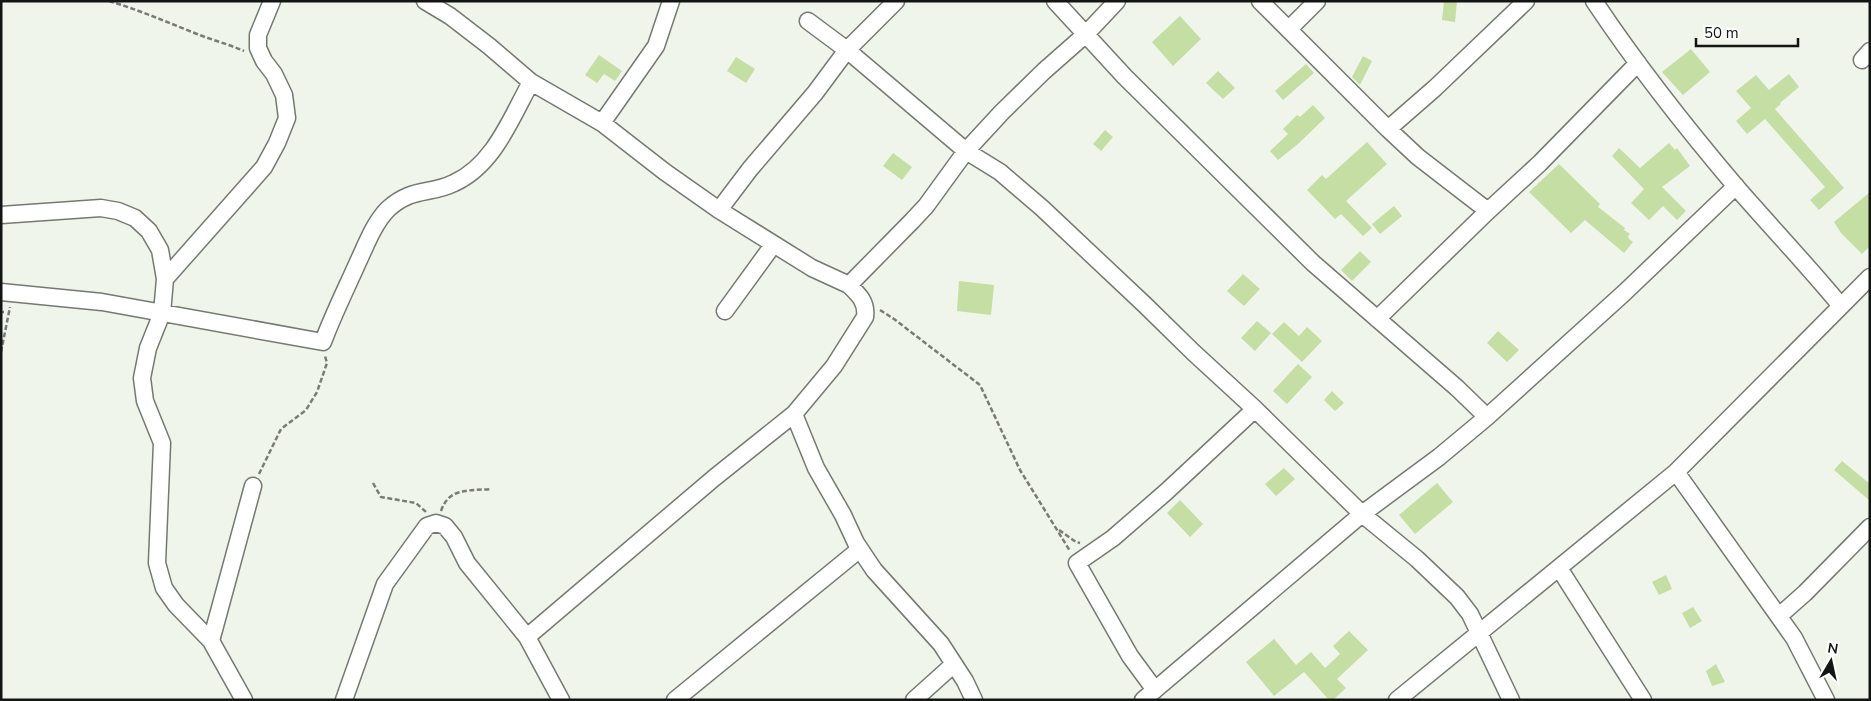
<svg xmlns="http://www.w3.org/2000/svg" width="1871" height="701" font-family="'Nunito Sans',sans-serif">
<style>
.building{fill:#c4dea3}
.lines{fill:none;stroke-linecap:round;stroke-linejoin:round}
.street-casing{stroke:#757971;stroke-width:19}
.path{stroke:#797c76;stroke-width:2.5;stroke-dasharray:5 2.5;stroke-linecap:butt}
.street{stroke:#fff;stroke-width:16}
</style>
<rect width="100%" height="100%" fill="#f0f5ec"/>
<!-- building -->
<path class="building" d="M 1444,1 L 1457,1 L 1455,22 L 1442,20 Z
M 1180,16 L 1201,39 L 1173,66 L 1152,42 Z
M 1691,49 L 1710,72 L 1683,95 L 1662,72 Z
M 599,55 L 622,71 L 615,81 L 604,74 L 597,83 L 585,75 Z
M 1363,56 L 1372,61 L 1360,85 L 1352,77 Z
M 736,57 L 755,69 L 746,83 L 727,71 Z
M 1306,64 L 1314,73 L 1283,100 L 1275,91 Z
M 1218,71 L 1235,88 L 1223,99 L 1206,83 Z
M 1789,74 L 1799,87 L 1780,103 L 1781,104 L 1775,109 L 1844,188 L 1819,210 L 1810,200 L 1825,187 L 1765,119 L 1747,134 L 1736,121 L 1751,108 L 1736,91 L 1756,75 L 1769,90 Z
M 1313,105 L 1325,118 L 1298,144 L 1278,160 L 1270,151 L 1288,134 L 1283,129 L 1297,115 L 1300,117 Z
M 1105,130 L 1113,137 L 1101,151 L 1093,144 Z
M 1367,142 L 1387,164 L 1346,201 L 1372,228 L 1363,236 L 1341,214 L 1335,219 L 1307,190 L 1322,175 L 1326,179 Z
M 1669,143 L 1675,150 L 1677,148 L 1690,166 L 1662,187 L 1686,211 L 1677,220 L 1663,206 L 1649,220 L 1631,203 L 1644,189 L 1612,156 L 1619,148 L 1640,168 Z
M 893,153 L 912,167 L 902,180 L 883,166 Z
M 1559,164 L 1600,204 L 1598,207 L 1625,228 L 1624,230 L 1630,234 L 1628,236 L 1629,239 L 1633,242 L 1624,253 L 1585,220 L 1571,233 L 1529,192 Z
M 1870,192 L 1870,246 L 1862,254 L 1841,233 L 1834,222 Z
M 1394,206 L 1402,216 L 1380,234 L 1372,224 Z
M 1360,251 L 1371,262 L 1352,281 L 1341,270 Z
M 1243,274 L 1260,289 L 1244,306 L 1227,291 Z
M 959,281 L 994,285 L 991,315 L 957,311 Z
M 1257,321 L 1271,333 L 1255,351 L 1241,338 Z
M 1284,322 L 1299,336 L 1307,327 L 1322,341 L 1302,362 L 1272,334 Z
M 1498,331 L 1519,350 L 1507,362 L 1487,343 Z
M 1298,364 L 1312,377 L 1287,404 L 1273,391 Z
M 1332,391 L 1344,403 L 1335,411 L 1324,400 Z
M 1842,461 L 1870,484 L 1870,501 L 1834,470 Z
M 1284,468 L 1295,479 L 1276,496 L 1265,484 Z
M 1437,483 L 1453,502 L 1415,534 L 1399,515 Z
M 1180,500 L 1203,524 L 1190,537 L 1167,513 Z
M 1666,575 L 1672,589 L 1659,595 L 1652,582 Z
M 1693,607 L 1702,621 L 1690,628 L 1682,613 Z
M 1349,631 L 1368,650 L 1337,679 L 1346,688 L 1333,700 L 1329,700 L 1304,672 L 1274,696 L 1246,662 L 1274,639 L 1296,665 L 1311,652 L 1325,668 L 1340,654 L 1333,646 Z
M 1716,664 L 1725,682 L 1712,686 L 1706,671 Z"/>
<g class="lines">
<defs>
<path id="street" d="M 425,1 L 450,16 L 489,46 L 531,82 L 602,123 L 665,172 L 719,210 L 812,268 L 849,285 L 912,221 L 926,206 L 966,151 L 1002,112 L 1044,71 L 1086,34 L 1117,1
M 1055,1 L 1125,77 L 1313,263 L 1457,388 L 1487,417
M 1260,1 L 1388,129 L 1418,157 L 1488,211 L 1540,163 L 1638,63
M 1594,1 C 1638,67 1687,129 1738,189 C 1772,228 1808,266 1841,306
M 808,21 L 847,50 L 966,151 L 1000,172 L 1042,208 L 1145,305 L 1193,352 L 1255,409 L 1362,514 L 1417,559 L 1457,597 L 1470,614 L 1511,700
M 1289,29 L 1317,1
M 1862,60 L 1870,51
M 602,123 L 656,46 L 671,1
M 1388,129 L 1435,88 L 1526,1
M 719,210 L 750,169 L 815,93 L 847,50 L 896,1
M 1,215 L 101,208 L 118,211 L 135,218 L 149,231 L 160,250 L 165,279 L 162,313 L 148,348 L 142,378 L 145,401 L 162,443 L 157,563 L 164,588 L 176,605 L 211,641 L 244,700
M 165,279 L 264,167 L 277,143 L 287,118 L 284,95 L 274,74 L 264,61 L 258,48 L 258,35 L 272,1
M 1,292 L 102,302 L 323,342 C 333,315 346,289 358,262 C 366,245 374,223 388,209 C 412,187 430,195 454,183 C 494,165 511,118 531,82
M 725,311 L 773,245
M 1377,319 L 1488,211
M 794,414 L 816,468 L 843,515 L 856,543 L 874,570 L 941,644 L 965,681 L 974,700
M 1676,472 L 1794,638 L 1826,700
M 1559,568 L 1643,700
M 1779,616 L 1805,593 L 1870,527
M 527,637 L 714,478 L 794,414 L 834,366 L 865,317 C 867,302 859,295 849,285
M 211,641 L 253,486
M 1155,690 L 1130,656 L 1077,563 L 1113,538 L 1166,492 L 1255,409
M 344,700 L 385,584 L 427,526 L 436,523 L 445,526 L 454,537 L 467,563 L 527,637 L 561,700
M 675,700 L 860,549
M 914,700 L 954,664
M 1143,700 L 1362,514 L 1439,457 L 1487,417 L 1624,293 L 1736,186
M 1397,700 L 1676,472 L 1870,277"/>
</defs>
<!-- street casing -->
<use href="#street" class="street-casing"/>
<!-- path -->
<path class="path" d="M 109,1 C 139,10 167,22 197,34 C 212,40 228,44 244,51
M 880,310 L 894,319 L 980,385 L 1020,470 L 1070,551
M 1,312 L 4,312
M 1,352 L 10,307
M 259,474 L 281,429 L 306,410 L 317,392 L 327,363 L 325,356
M 373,483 L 381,497 L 416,503 L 426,512
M 441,511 C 449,487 470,491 491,489
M 1059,530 L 1076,542 L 1080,543"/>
<!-- street -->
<use href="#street" class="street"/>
</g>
<!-- border -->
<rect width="1871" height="701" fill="none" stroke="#131512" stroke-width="5"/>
<!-- north arrow -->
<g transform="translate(1831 661) rotate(9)" stroke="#ffffff" stroke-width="4" paint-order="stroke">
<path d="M0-4L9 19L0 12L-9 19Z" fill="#131512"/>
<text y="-8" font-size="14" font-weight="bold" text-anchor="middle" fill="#131512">N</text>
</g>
<!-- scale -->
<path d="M1696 38v8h102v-8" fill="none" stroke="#131512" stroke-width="2.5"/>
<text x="1704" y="38" font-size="15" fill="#131512" stroke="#ffffff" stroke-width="4" paint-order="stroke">50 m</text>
</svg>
